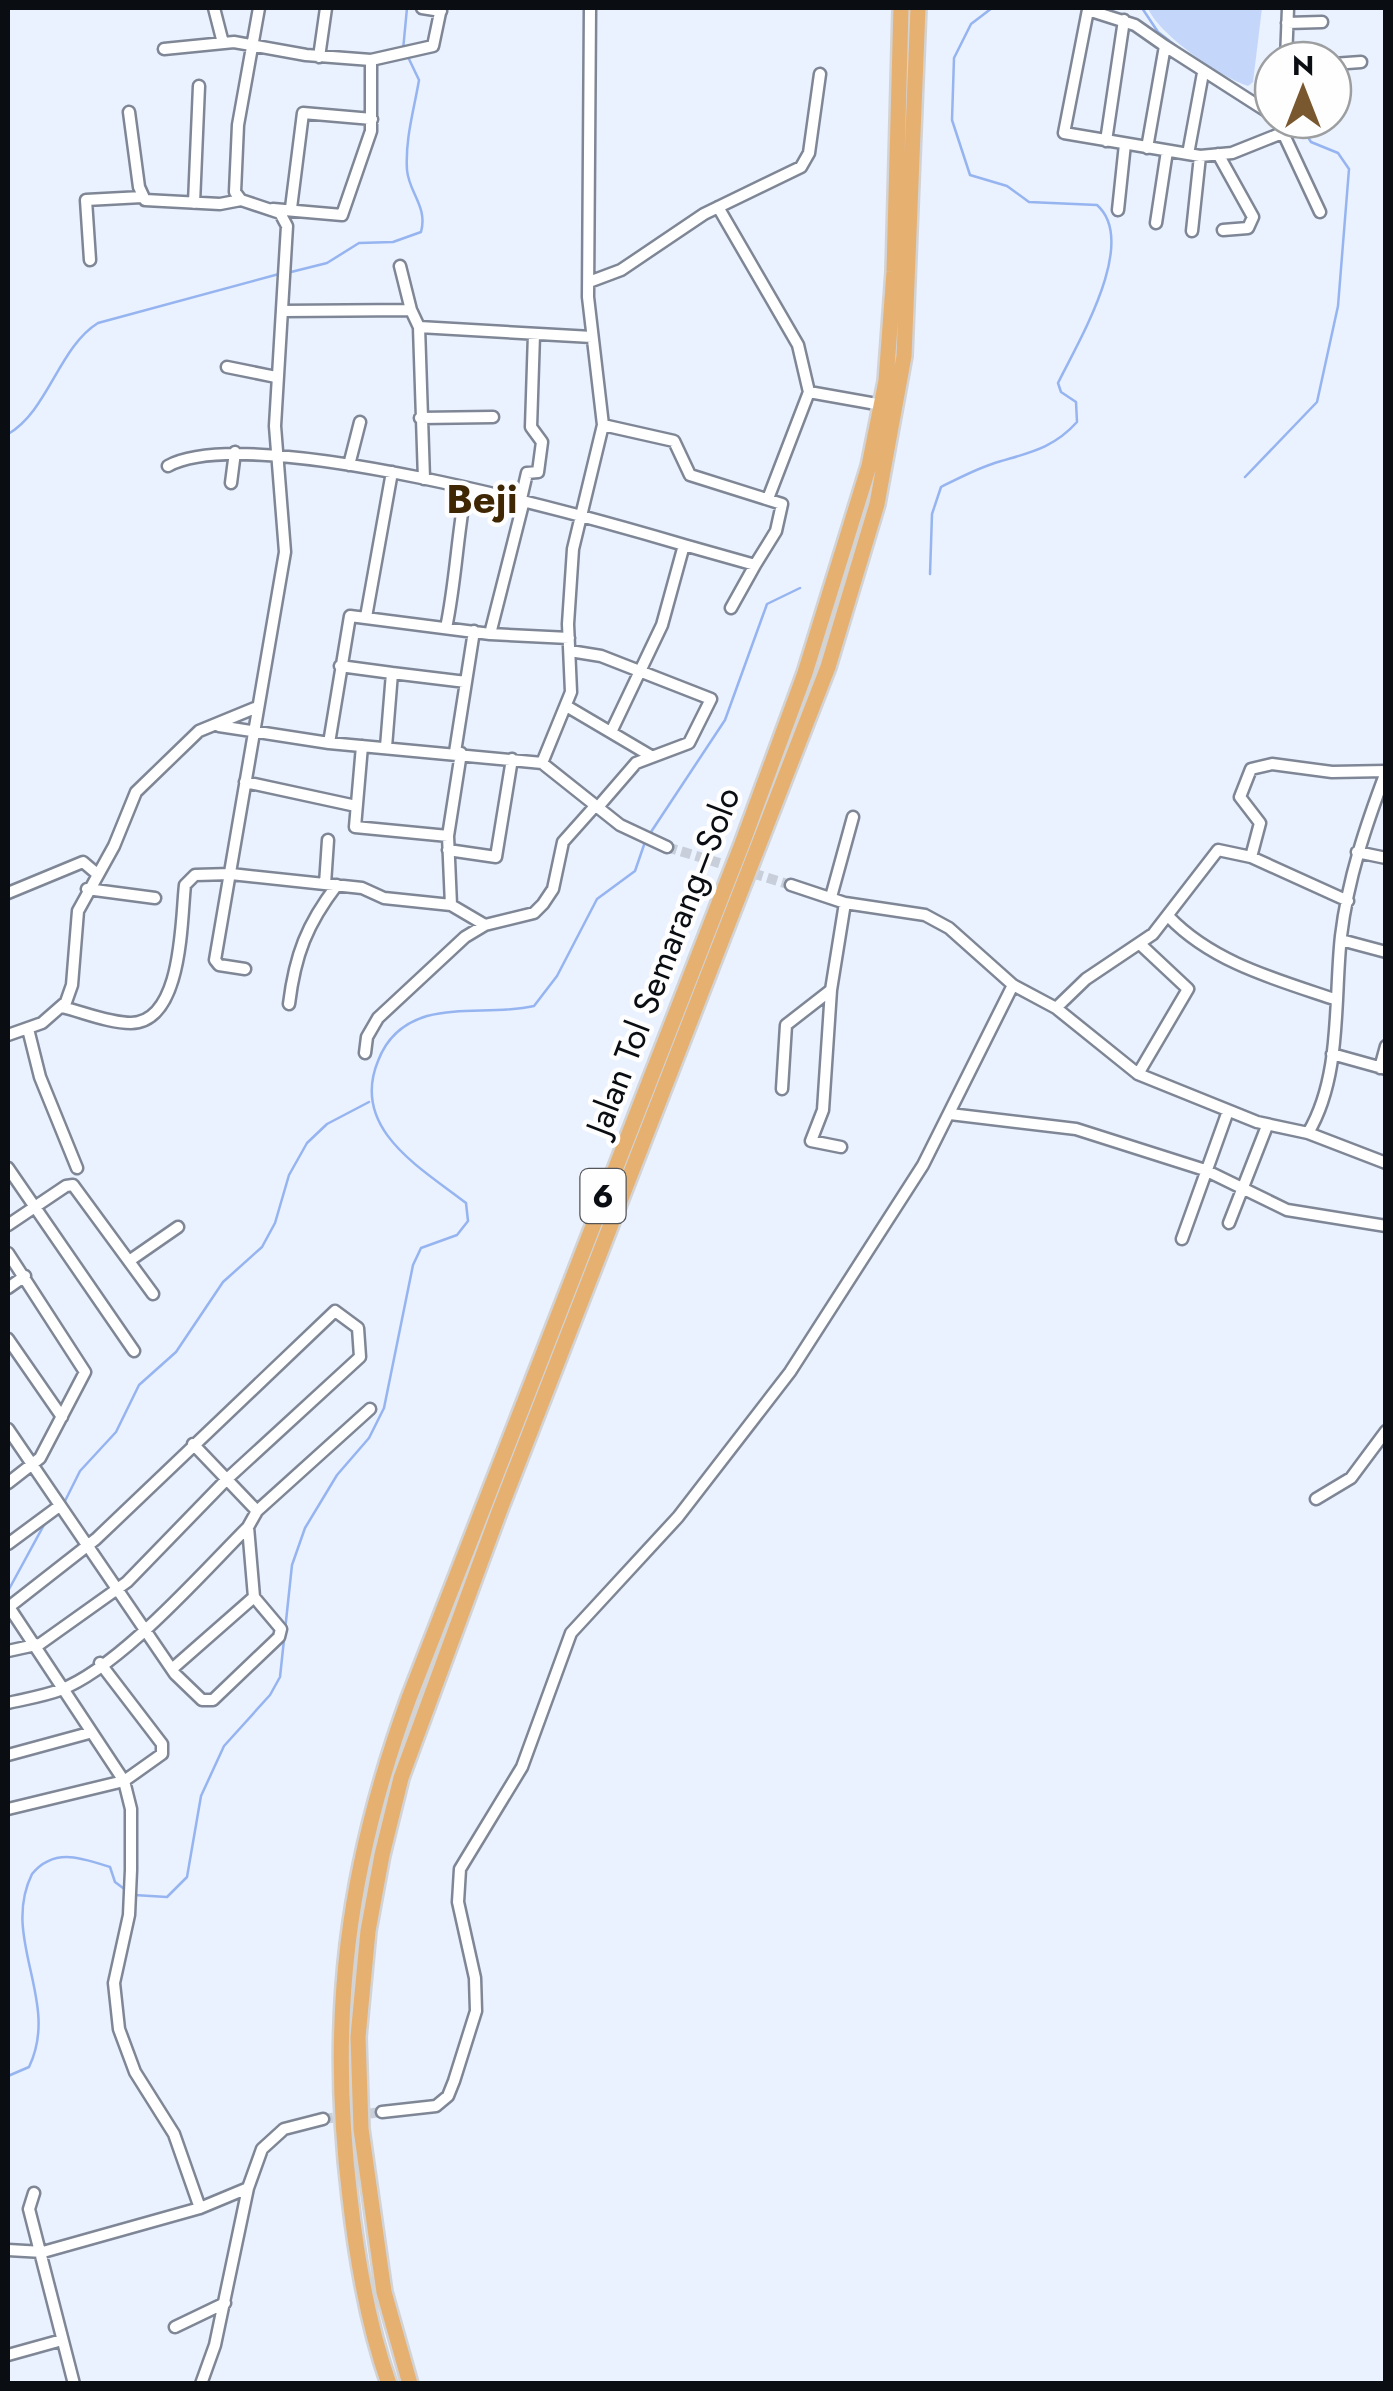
<svg xmlns="http://www.w3.org/2000/svg" width="1393" height="2391" font-family="Jost,sans-serif">
<style>
.green{fill:#c4d7fa}
.lines{fill:none;stroke-linecap:round;stroke-linejoin:round}
.stream{stroke:#95b4f0;stroke-width:2.5}
.minor-tunnel{stroke:#c8cfdb;stroke-width:10;stroke-dasharray:10 5;stroke-linecap:butt}
.minor-casing{stroke:#7f8796;stroke-width:15}
.highway-casing{stroke:#d3d3d4;stroke-width:20}
.minor{stroke:#fff;stroke-width:10}
.highway{stroke:#e6b071;stroke-width:15}
.labels{text-anchor:middle;dominant-baseline:central;stroke-width:9;stroke-linejoin:round;paint-order:stroke}
.shield{fill:#fefefe;stroke:#535559;stroke-width:2.5}
.shield-label{font-size:32px;font-weight:bold;fill:#0a0d12}
.street-label{font-size:35px;fill:#0a0d12;stroke:#fefefe}
.quarter-label{font-size:40px;font-weight:bold;fill:#402704;stroke:#fefefe}
</style>
<rect width="100%" height="100%" fill="#eaf1ff"/>
<!-- green -->
<path class="green" d="M 1148,8 L 1262,8 L 1253,82 L 1248,86 C 1220,77 1158,34 1148,8 Z"/>
<g class="lines">
<!-- stream -->
<path class="stream" d="M 1142,8 L 1158,32 L 1189,56
M 403,50 L 407,8
M 1233,84 L 1273,108
M 287,273 L 327,263 L 359,243 L 393,242 L 421,232 C 428,207 409,193 407,170 C 405,139 414,110 419,80 L 408,57
M 8,434 C 48,411 59,347 98,323 L 279,274
M 1245,477 L 1317,402 L 1338,306 L 1349,169 L 1338,153 L 1311,142 L 1297,120
M 930,574 L 932,514 L 941,487 C 957,479 974,470 992,464 C 1026,453 1052,450 1077,422 L 1076,402 L 1061,392 L 1058,383 C 1078,342 1139,242 1097,205 L 1029,202 L 1007,186 L 970,175 L 952,120 L 954,58 L 971,24 L 992,8
M 649,835 L 725,720 L 767,604 L 800,588
M 64,1503 L 80,1471 L 116,1432 L 139,1385 L 176,1352 L 223,1282 L 262,1247 L 275,1223 L 289,1175 L 307,1143 L 327,1124 L 369,1102
M 8,1591 L 45,1523
M 134,1895 L 167,1897 L 187,1877 L 201,1796 L 224,1746 L 270,1695 L 280,1677 L 292,1565 L 305,1528 L 337,1475 L 369,1438 L 384,1408 L 413,1265 L 421,1248 L 457,1235 L 468,1221 L 466,1203 C 421,1168 350,1129 378,1061 C 387,1037 403,1023 427,1016 C 460,1007 499,1014 534,1006 L 557,976 L 597,899 L 635,871 L 645,842
M 8,2076 L 29,2067 C 61,2001 0,1939 32,1874 C 54,1847 82,1858 110,1867 L 115,1882 L 127,1891"/>
<!-- minor-tunnel -->
<path class="minor-tunnel" d="M 667,847 L 791,885
M 323,2119 L 382,2112"/>
<defs>
<path id="minor" d="M 214,8 L 223,43
M 422,8 L 441,11
M 1287,23 L 1322,22
M 1165,46 L 1135,25 L 1088,10 L 1064,133 L 1200,156 L 1232,153 L 1282,133
M 164,49 L 234,42 L 306,55 L 371,60 L 371,131 L 342,215 L 273,209
M 319,57 L 326,8
M 371,60 L 433,46 L 441,8
M 1286,60 L 1288,8
M 1333,64 L 1361,62
M 129,112 L 139,187 L 145,200 L 220,204 L 241,200
M 1277,120 L 1320,212
M 1106,141 L 1124,20
M 1147,148 L 1165,46 L 1268,112
M 1188,154 L 1203,73
M 1218,154 L 1253,217 L 1248,228 L 1223,230
M 194,203 L 199,86
M 718,207 L 798,345 L 809,392 L 882,405
M 291,208 L 303,113 L 372,119
M 1118,210 L 1125,144
M 1156,223 L 1167,151
M 1192,231 L 1200,156
M 90,260 L 86,200 L 142,197
M 400,266 L 411,310
M 589,282 L 621,270 L 704,214 L 801,167 L 809,153 L 820,74
M 282,311 L 411,310 L 419,327 L 424,479
M 419,327 L 592,337
M 227,367 L 276,377
M 420,418 L 493,417
M 603,425 L 674,441 L 690,475 L 782,504 L 776,531 L 755,565 L 684,545
M 349,465 L 360,422
M 168,466 C 251,421 586,516 684,545 L 662,625 L 611,732
M 231,483 L 235,452
M 769,496 L 809,392
M 520,503 L 527,473 L 538,472 L 542,442 L 531,427 L 534,334
M 731,608 L 755,565
M 366,617 L 392,472
M 446,628 C 456,580 457,536 466,489
M 490,634 L 523,504
M 570,651 L 601,656 L 711,699 L 689,743 L 636,763 L 598,807
M 340,666 L 392,673 L 386,747
M 392,673 L 466,682
M 568,707 L 651,756
M 219,726 L 329,743 L 542,763 L 620,825 L 667,847
M 329,743 L 350,616 L 490,634 L 569,638
M 362,746 L 355,827 L 448,836
M 455,752 L 474,631
M 542,763 L 571,692 L 568,624 L 573,549 L 603,425 L 588,297 L 590,8
M 245,782 L 356,806
M 448,850 L 496,857 L 512,759
M 1357,852 L 1386,858
M 1251,857 L 1260,823 L 1240,797 L 1251,769 L 1272,764 L 1332,772 L 1386,771
M 325,884 L 328,840
M 791,885 L 845,903 L 925,915 L 949,928 L 1013,985 L 1056,1008 L 1138,1074 L 1257,1122 L 1308,1133 C 1342,1076 1334,999 1341,936 C 1348,878 1366,825 1386,772
M 87,889 L 155,898
M 8,893 L 83,862 L 96,873
M 831,897 L 853,817
M 451,905 L 485,925
M 1169,917 C 1213,963 1278,980 1337,1000
M 1341,940 L 1386,952
M 245,969 L 219,965 L 215,960 L 285,552 L 275,426 L 287,226 L 280,213 L 241,200 L 235,192 L 238,125 L 259,8
M 289,1004 C 295,955 307,924 337,885
M 62,1007 C 83,1012 109,1023 131,1023 C 183,1022 181,919 185,885 L 195,875 L 231,874 L 362,888 L 384,898 L 451,905 L 448,836 L 461,753
M 1056,1008 L 1086,979 L 1153,934 L 1218,850 L 1251,857 L 1348,901
M 28,1029 L 40,1077 L 77,1168
M 8,1035 L 42,1023 L 66,1002 L 72,985 L 78,911 L 114,846 L 136,792 L 199,731 L 255,708
M 365,1053 L 367,1037 L 378,1018 L 465,937 L 485,925 L 534,913 L 543,904 L 553,889 L 563,842 L 596,805
M 1332,1054 L 1386,1069
M 1380,1068 L 1386,1046
M 1138,1074 L 1188,989 L 1140,944
M 782,1089 L 786,1025 L 831,990
M 950,1114 L 1076,1129 L 1205,1170 L 1287,1210 L 1386,1226
M 1308,1133 L 1386,1163
M 841,1147 L 811,1141 L 823,1110 L 831,990 L 845,903
M 8,1168 L 134,1351
M 1229,1223 L 1267,1126
M 8,1225 L 66,1186 L 73,1185 L 153,1294
M 1182,1239 L 1228,1111
M 8,1253 L 85,1372 L 40,1458 L 8,1483
M 129,1261 L 178,1227
M 8,1288 L 25,1276
M 8,1339 L 62,1417
M 8,1429 L 175,1674 L 202,1700 L 213,1700 L 279,1637 L 281,1629 L 254,1597
M 193,1444 L 257,1511 L 370,1409
M 1316,1499 L 1351,1478 L 1386,1431
M 8,1544 L 58,1507
M 8,1651 L 40,1644 L 127,1582 L 227,1479 L 360,1357 L 358,1328 L 335,1311 L 96,1539 L 9,1607 L 124,1781 L 131,1809 L 131,1870 L 129,1915 L 114,1983 L 119,2029 L 135,2072 L 174,2134 L 200,2208 L 43,2252 L 8,2250
M 172,1669 L 254,1597 L 248,1527 L 257,1511
M 8,1703 C 25,1699 44,1696 60,1690 C 120,1667 201,1574 248,1527
M 8,1755 L 89,1733
M 8,1809 L 124,1781 L 162,1754 L 162,1744 L 100,1663
M 382,2112 L 436,2106 L 448,2096 L 454,2081 L 476,2011 L 475,1978 L 458,1902 L 460,1869 L 522,1767 L 571,1633 L 678,1517 L 790,1372 L 923,1165 L 1013,985
M 34,2193 L 29,2209 L 74,2384
M 200,2208 L 248,2188
M 175,2327 L 225,2303
M 8,2355 L 62,2340
M 201,2384 L 215,2345 L 248,2188 L 262,2149 L 284,2129 L 323,2119"/>
<path id="highway" d="M 389,2384 C 368,2325 357,2260 350,2198 C 328,2018 347,1868 409,1698 L 742,844 L 805,673 L 869,466 L 886,381 L 894,272 L 901,8
M 410,2384 L 384,2292 L 361,2129 L 358,2037 L 368,1931 L 382,1855 L 401,1778 L 499,1512 L 828,667 L 877,504 L 904,356 L 918,8"/>
</defs>
<!-- minor casing -->
<use href="#minor" class="minor-casing"/>
<!-- highway casing -->
<use href="#highway" class="highway-casing"/>
<!-- minor -->
<use href="#minor" class="minor"/>
<!-- highway -->
<use href="#highway" class="highway"/>
</g>
<g class="labels">
<!-- shield labels -->
<rect class="shield" x="580.5" y="1169" width="45" height="54" rx="8"/>
<g class="shield-label">
<text x="603" y="1196">6</text>
</g>
<!-- street labels -->
<g class="street-label">
<text transform="translate(663 961) rotate(-69)">Jalan Tol Semarang–Solo</text>
</g>
<!-- quarter labels -->
<g class="quarter-label">
<text x="482" y="499">Beji</text>
</g>
</g>
<!-- border -->
<rect width="1393" height="2391" fill="none" stroke="#0a0d12" stroke-width="20"/>
<!-- north arrow -->
<g transform="translate(1303 90)"><circle r="48" fill="#fefefe" stroke="#9c9ea0" stroke-width="2.5"/>
<path d="M0-8L18 38L0 25L-18 38Z" fill="#79572f"/>
<text y="-15" font-size="28" font-weight="bold" text-anchor="middle" fill="#0a0d12">N</text>
</g>
</svg>
